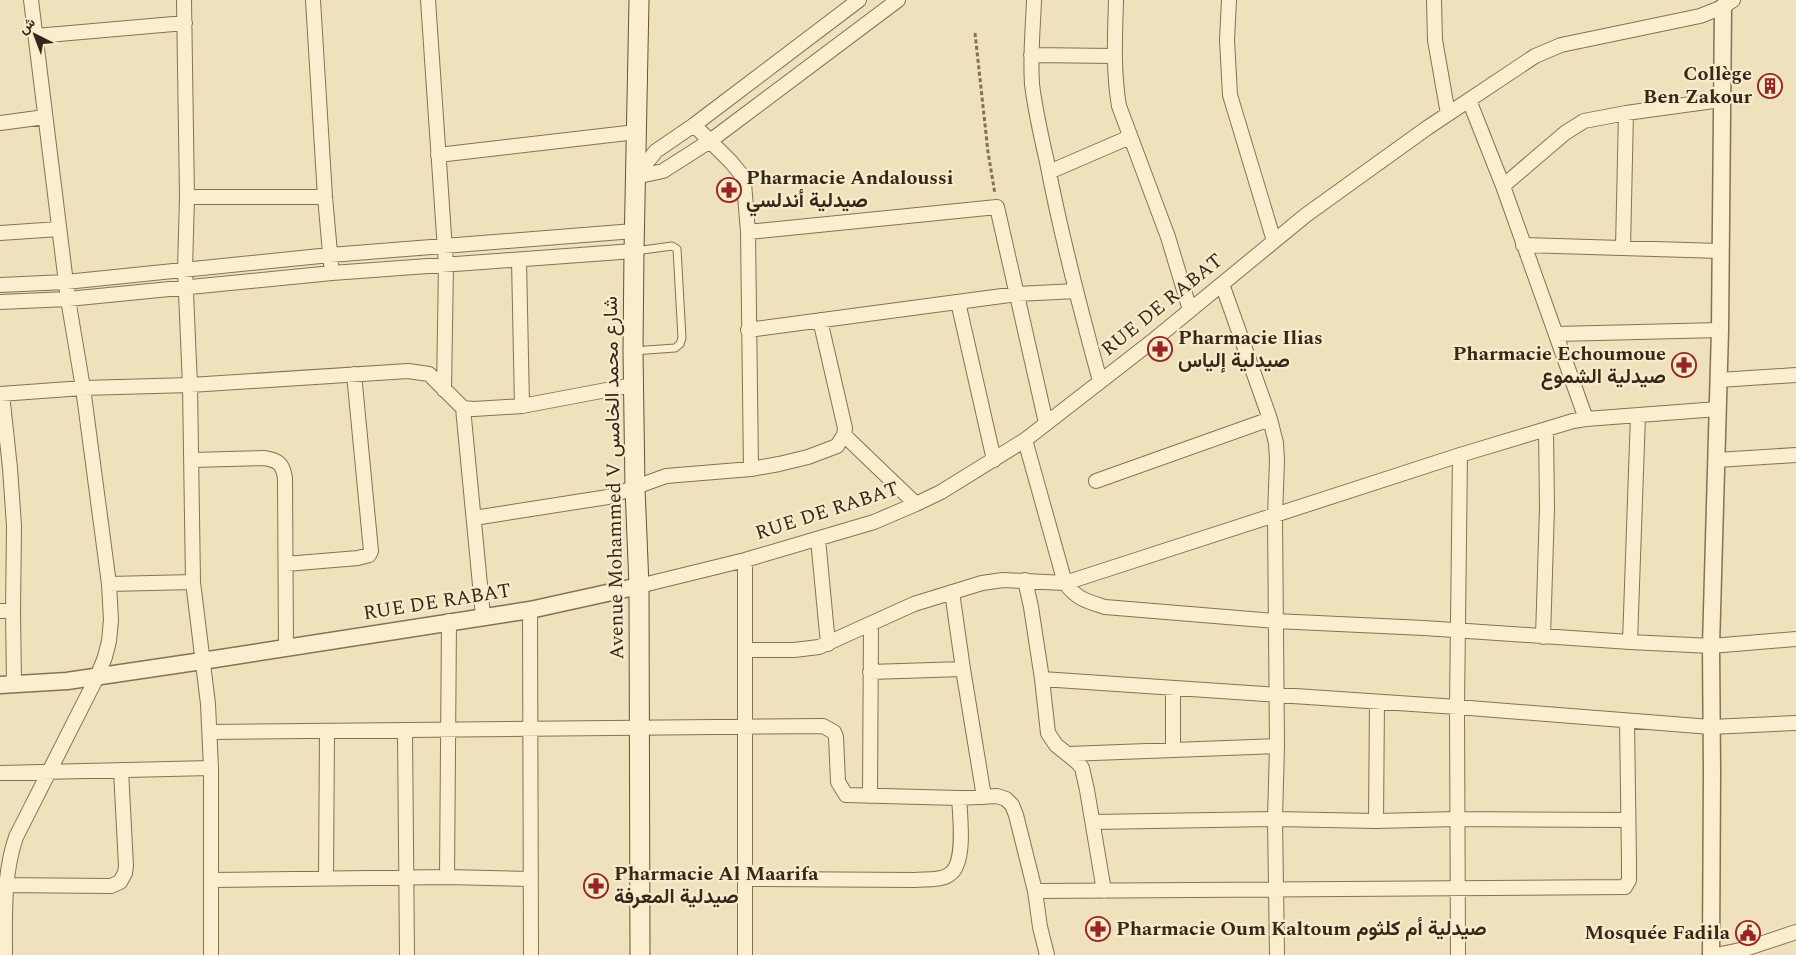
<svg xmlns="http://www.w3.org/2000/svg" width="1796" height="955" font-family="Spectral,Vazirmatn,serif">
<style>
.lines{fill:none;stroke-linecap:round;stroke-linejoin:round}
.service-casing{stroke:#877155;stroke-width:9}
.minor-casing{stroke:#877155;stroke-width:16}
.tertiary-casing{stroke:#877155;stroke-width:19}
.secondary-casing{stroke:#685238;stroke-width:21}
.path{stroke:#877155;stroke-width:3;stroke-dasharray:4 2.5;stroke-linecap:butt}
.service{stroke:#faeecf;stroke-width:7}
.minor{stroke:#faeecf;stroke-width:14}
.tertiary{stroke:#faeecf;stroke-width:16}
.secondary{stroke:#faeecf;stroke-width:19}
.labels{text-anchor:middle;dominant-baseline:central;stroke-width:4.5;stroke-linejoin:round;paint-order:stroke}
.poi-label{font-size:20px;font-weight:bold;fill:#35281a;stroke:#f6ebcb;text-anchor:start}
.street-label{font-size:20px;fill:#35281a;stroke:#f6ebcb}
</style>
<rect width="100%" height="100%" fill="#efe1bc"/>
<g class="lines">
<defs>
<path id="service" d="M 633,351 L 675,348 L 680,344 L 682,338 L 677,249 L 672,246 L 635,251"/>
<path id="minor" d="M 184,0 L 187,197 L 185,270 L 190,385 L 193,582 L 208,704 L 211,768 L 211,955
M 313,0 L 325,197 L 331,264
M 428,0 L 446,265 L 444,390
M 1034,0 C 1033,28 1030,56 1032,84 C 1035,110 1041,136 1047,162 C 1061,236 1080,308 1100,381
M 1116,0 C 1115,35 1113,71 1119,106 L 1168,237 L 1190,310
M 1229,0 L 1227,40 L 1230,95 L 1274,241
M 1434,0 L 1435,40 L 1448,114
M 36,36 L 185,23
M 1031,55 L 1115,56
M 1469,100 L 1503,186 L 1586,419
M 0,123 L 45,117
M 694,125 L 731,162 L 740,173 L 744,183 L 748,232 L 751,469
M 438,155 L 636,132
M 1049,172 L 1130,137
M 635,177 L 663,171 L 710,141 L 898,0
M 635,177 L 656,151 L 694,125 L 859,0
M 1503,186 L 1565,133 L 1584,121 L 1626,113 L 1721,100
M 187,197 L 325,197
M 748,232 L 997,207 L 1046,423
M 0,233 L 59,229
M 1523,245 L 1720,251
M 1623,248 L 1626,113
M 519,260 L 522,406
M 1222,284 L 1270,419 L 1276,443 L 1277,460 L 1275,516 L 1277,746 L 1275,819 L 1277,955
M 0,285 L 66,282 L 330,255 L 634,231
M 0,302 L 68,299 L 332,273 L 634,251
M 958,302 L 994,460
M 748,330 L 1017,294 L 1076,291
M 1556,334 L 1720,330
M 1719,380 L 1796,375
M 0,394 L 83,388 L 190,385 L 408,371 L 429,374 L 463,408 L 474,409 L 522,406 L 633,385
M 2,394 L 10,468 L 14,526 L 13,611 L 14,684
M 463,408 L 483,616
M 844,435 L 916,504
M 1025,440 L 1065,583 L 1460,455 L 1573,421 L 1586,419 L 1718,409
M 192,460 L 264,458 C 278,460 283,464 285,478 L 286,647
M 1717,460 L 1796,455
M 1096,481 L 1270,419
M 474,518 L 608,497 L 666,476 L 751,469 L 779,464 L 808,457 L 837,446 L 844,435 L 845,428 L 820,320
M 818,539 L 828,644
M 745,560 L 745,955
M 286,564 L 358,558 L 369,555 L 371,551 L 354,374
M 1025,580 L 1031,607 L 1042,679 L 1048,733 L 1056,745 L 1077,762 L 1082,768 L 1087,790 L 1104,891
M 109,584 L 193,582
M 639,586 L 745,560 L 874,522 L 916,504 L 941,492 L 1025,440 L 1155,339 L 1306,215 L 1427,128 L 1535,56 L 1561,45 L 1700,16 L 1723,7 L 1733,0
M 952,592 L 963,669 L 984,797
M 530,610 L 531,955
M 0,611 L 13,611
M 1543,637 L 1547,508 L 1546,430
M 1630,642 L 1638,415
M 746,650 L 794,650 L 819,647 L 914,604 L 982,583 L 1003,580 L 1065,583 C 1077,599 1086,601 1105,607 L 1275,621 L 1424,628 L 1630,642 L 1711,646 L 1796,639
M 870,672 L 963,669
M 1042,679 L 1457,707 L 1711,727 L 1796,723
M 1173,688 L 1173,750
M 405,731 L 407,955
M 210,732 L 823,726 L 834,732 L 836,737 L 838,782 L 846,795 L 959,798 L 997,796 L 1006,799 L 1012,805 L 1016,815 L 1035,891 L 1040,927 L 1047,955
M 1068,754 L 1277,746
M 0,773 L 211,768
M 870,796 L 871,624
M 1376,821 L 1377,702
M 1093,822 L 1275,819 L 1376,821 L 1458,819 L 1627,820
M 447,877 L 449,621
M 326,879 L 327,731
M 746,879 L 915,880 C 925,879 942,881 950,874 C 966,863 960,816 959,798
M 211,880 L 447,877 L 531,879
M 0,885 L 111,886 L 120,882 L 125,873 L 126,866 L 121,770
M 1035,891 L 1625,887 L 1629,880 L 1629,861 L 1627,721
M 5,955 C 5,915 3,875 16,837 L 97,677 L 105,657 L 109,641 L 111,620 L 109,584 L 83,388 L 68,299 L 31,0
M 1458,955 L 1457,707 L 1460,455
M 1716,955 L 1745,949 L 1796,932"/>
<path id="tertiary" d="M 0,685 L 67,681 L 202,661 L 530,610 L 639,586
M 1711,955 L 1712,771 L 1711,646 L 1720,330 L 1723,7"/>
<path id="secondary" d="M 639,0 L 634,251 L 633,351 L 635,488 L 639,586 L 640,955"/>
</defs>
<!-- service casing -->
<use href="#service" class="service-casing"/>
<!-- minor casing -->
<use href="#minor" class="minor-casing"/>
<!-- tertiary casing -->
<use href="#tertiary" class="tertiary-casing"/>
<!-- secondary casing -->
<use href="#secondary" class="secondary-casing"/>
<!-- path -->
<path class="path" d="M 975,33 L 988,152 L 995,194"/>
<!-- service -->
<use href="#service" class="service"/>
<!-- minor -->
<use href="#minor" class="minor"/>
<!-- tertiary -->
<use href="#tertiary" class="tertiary"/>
<!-- secondary -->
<use href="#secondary" class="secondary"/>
</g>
<!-- icons -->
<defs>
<symbol id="building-ring" viewBox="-11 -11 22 22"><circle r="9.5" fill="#f6ebcb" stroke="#982523" stroke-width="1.5"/><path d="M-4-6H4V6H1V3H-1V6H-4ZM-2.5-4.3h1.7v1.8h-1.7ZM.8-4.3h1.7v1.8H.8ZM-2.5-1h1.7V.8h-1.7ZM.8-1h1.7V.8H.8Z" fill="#982523"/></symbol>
<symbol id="pharmacy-ring" viewBox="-11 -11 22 22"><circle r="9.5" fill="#f6ebcb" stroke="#982523" stroke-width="1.5"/><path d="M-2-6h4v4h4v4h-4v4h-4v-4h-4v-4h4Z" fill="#982523"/></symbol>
<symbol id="civic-ring" viewBox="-11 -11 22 22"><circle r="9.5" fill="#f6ebcb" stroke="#982523" stroke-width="1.5"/><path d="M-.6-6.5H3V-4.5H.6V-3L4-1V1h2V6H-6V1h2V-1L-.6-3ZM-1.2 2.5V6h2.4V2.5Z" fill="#982523"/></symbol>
</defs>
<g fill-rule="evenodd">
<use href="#building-ring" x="1756" y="72" width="28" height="28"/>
<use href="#pharmacy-ring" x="715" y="176" width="28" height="28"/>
<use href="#pharmacy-ring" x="1146" y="335" width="28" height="28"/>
<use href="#pharmacy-ring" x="1670" y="351" width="28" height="28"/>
<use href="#pharmacy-ring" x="582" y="872" width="28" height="28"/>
<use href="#pharmacy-ring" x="1084" y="915" width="28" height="28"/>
<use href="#civic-ring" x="1734" y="919" width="28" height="28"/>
</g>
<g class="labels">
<!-- poi labels -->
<g class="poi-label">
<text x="1752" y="74" text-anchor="end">Collège<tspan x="1752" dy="23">Ben Zakour</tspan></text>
<text x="746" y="178">Pharmacie Andaloussi<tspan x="746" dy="23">صيدلية أندلسي</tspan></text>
<text x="1178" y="338">Pharmacie Ilias<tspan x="1178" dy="23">صيدلية إلياس</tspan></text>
<text x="1666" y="354" text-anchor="end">Pharmacie Echoumoue<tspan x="1666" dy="23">صيدلية الشموع</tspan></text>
<text x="614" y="874">Pharmacie Al Maarifa<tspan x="614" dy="23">صيدلية المعرفة</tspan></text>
<text x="1116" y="929">Pharmacie Oum Kaltoum صيدلية أم كلثوم</text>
<text x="1730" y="933" text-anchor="end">Mosquée Fadila</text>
</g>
<!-- street labels -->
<g class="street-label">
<text transform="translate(1162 305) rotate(-39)">RUE DE RABAT</text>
<text transform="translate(614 478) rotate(-91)">Avenue Mohammed V شارع محمد الخامس</text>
<text transform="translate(827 511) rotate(-18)">RUE DE RABAT</text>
<text transform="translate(437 602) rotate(-9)">RUE DE RABAT</text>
</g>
</g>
<!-- north arrow -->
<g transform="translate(35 35) rotate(318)" stroke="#f6ebcb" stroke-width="4" paint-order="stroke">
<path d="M0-4L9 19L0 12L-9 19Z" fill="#35281a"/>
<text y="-8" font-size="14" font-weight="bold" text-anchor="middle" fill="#35281a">ش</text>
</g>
</svg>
